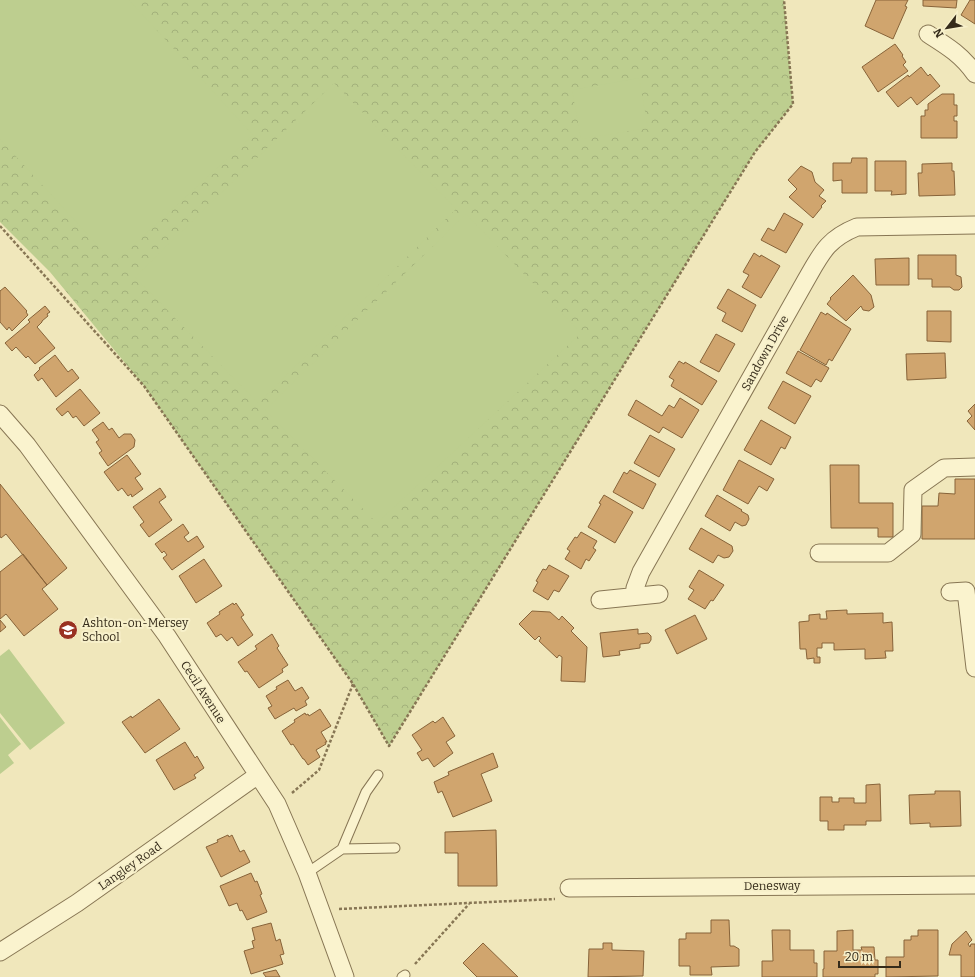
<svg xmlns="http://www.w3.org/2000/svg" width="975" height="977" font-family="Bitter,serif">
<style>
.park{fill:url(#park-crowns)}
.garden{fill:#bdce8f}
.building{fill:#d0a56e;stroke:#876339}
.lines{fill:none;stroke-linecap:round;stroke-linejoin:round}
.service-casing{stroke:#877654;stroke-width:11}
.minor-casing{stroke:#877654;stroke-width:19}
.path{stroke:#877654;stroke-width:2.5;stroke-dasharray:3 2;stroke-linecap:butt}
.service{stroke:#faf3ce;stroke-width:9}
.minor{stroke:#faf3ce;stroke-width:17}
.labels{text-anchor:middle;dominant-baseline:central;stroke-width:4;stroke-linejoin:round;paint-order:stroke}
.street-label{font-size:12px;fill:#352b1a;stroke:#f7f0ca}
.poi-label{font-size:12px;fill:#352b1a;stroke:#f7f0ca;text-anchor:start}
</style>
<defs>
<pattern id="park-crowns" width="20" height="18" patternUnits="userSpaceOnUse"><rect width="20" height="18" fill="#bdce8f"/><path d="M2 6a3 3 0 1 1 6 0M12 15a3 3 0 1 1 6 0" fill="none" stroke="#a3b17b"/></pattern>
</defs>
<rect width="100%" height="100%" fill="#f0e7bb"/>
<!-- park -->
<path class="park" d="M 0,0 L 784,0 L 793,104 L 755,152 L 389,746 L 353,684 L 144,386 L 50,272 L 0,222 Z"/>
<!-- garden -->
<path class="garden" d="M 0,0 L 129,0 L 253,135 L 114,263 L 0,139 Z
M 639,78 L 648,128 L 581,139 L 572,90 Z
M 334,83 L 456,209 L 258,403 L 135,277 Z
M 466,214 L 581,333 L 377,523 L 265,410 Z
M 9,649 L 65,723 L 30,750 L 0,713 L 0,656 Z
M 0,717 L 21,744 L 8,755 L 14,763 L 0,774 Z"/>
<!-- building -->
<path class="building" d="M 876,0 L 908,0 L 905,6 L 907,7 L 893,39 L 865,26 Z
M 923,0 L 957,0 L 956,8 L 923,6 Z
M 970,0 L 975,0 L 975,24 L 961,15 Z
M 895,44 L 903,55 L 902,56 L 906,62 L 903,65 L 908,71 L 878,92 L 862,67 Z
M 921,67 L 928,76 L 930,74 L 940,86 L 917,105 L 911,97 L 898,107 L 886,92 L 908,75 L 909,77 Z
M 942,94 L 954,94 L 954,105 L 957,105 L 957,116 L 954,116 L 954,121 L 957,121 L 957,138 L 921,138 L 921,116 L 925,116 L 925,110 L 928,110 L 928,104 Z
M 852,158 L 867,158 L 867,193 L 842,193 L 842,180 L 833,181 L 833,163 L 851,163 Z
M 875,161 L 906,161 L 906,194 L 891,195 L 892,191 L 875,191 Z
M 952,163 L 952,171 L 954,171 L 955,195 L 919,196 L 918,173 L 922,173 L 922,164 Z
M 801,166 L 812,172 L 815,182 L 824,190 L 819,196 L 826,201 L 821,206 L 822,207 L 813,218 L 789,197 L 797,189 L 788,180 Z
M 784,213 L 803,224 L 786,253 L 761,240 L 768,228 L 774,231 Z
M 754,253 L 760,257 L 761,255 L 780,266 L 761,298 L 742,287 L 749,275 L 743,272 Z
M 918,255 L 956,255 L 956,275 L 961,277 L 962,287 L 959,290 L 954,290 L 950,287 L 932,287 L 932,279 L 918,279 Z
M 909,258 L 909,285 L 876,285 L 875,259 Z
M 853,275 L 871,295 L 874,307 L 869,311 L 863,310 L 861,306 L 846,321 L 827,304 L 831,299 L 830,298 Z
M 5,287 L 27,311 L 26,312 L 28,315 L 12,331 L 9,327 L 7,330 L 0,322 L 0,291 Z
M 728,289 L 756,305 L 742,332 L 722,321 L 726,313 L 717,308 Z
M 45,306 L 50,312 L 47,314 L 48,316 L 42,321 L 42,322 L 37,327 L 55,348 L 35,364 L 28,356 L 26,358 L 16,347 L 12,351 L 5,343 L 30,322 L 28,320 Z
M 927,311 L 951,311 L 951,342 L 927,341 Z
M 821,312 L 826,315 L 827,313 L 851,329 L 832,361 L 829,359 L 826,365 L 800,350 Z
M 716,334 L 735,344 L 719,372 L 700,362 Z
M 798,351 L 829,368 L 821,382 L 816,379 L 811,387 L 786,373 Z
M 945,353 L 946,378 L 907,380 L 906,354 Z
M 55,355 L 68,372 L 72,369 L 79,378 L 56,397 L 42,378 L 38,381 L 34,375 L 40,369 L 39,368 Z
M 679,361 L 684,364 L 685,362 L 717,381 L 702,405 L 671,386 L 674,380 L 669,377 Z
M 783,381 L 811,396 L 795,424 L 768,408 Z
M 80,389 L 100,413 L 84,426 L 76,416 L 73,418 L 68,411 L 62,416 L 56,409 Z
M 680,398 L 699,410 L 682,438 L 663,427 L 659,433 L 628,415 L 636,400 L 662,416 L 669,405 L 674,408 Z
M 975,404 L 975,430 L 967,421 L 972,416 L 968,411 Z
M 761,420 L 791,437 L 785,449 L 781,447 L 771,465 L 744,450 Z
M 103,422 L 109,430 L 112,428 L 119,438 L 124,434 L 131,434 L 135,440 L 134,447 L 108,466 L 99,453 L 102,451 L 96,442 L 99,440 L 92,430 Z
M 650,435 L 675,449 L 659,477 L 634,463 Z
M 127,455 L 141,474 L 135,478 L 143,489 L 132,497 L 131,494 L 128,496 L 122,488 L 118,491 L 104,472 Z
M 739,460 L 774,479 L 767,491 L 759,486 L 748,504 L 723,490 Z
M 830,465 L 859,465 L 859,503 L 893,503 L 893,537 L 878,537 L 878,528 L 831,528 Z
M 630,470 L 656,484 L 643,509 L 613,492 L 624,472 L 627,474 Z
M 955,479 L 975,479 L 975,539 L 922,539 L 922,506 L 938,506 L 939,493 L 955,494 Z
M 0,484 L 67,568 L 47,585 L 6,534 L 1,538 L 0,536 Z
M 160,488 L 166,497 L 159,502 L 172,520 L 149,537 L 140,525 L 144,522 L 133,507 Z
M 604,495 L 633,512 L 615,543 L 588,527 L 601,504 L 599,503 Z
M 717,495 L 742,510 L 741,511 L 748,515 L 749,519 L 746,525 L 742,526 L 735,522 L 730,531 L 705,516 Z
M 183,524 L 189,533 L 184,537 L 188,542 L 197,536 L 204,547 L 172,570 L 163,558 L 167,555 L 164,551 L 162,553 L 155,544 Z
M 701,528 L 732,546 L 733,551 L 729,557 L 724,558 L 718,555 L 713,563 L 689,549 Z
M 581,532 L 597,541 L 593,548 L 596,550 L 589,561 L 586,559 L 581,569 L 565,559 L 570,551 L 567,549 L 575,537 L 577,538 Z
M 23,554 L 47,585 L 42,589 L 58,609 L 24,636 L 6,614 L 0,619 L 0,572 Z
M 204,559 L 222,586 L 196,603 L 179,576 Z
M 549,565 L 569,576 L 559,592 L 554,590 L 548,600 L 533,591 L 538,582 L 536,581 L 543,569 L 546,570 Z
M 699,570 L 724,585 L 713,601 L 711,600 L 705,609 L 688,599 L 694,590 L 689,587 Z
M 233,603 L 234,605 L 236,603 L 244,615 L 241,617 L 253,635 L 238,646 L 232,637 L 227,641 L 221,634 L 216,637 L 207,623 L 220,614 L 219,612 Z
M 847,610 L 847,614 L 883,613 L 883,623 L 892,622 L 893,651 L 885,651 L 886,658 L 865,659 L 865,649 L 834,650 L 834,643 L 822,643 L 822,648 L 817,648 L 817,657 L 820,657 L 820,663 L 814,663 L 814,658 L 807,659 L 806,649 L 800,649 L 799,622 L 809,621 L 809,615 L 820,614 L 820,619 L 827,619 L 826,611 Z
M 532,611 L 550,612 L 559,620 L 562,616 L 574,628 L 571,631 L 587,647 L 585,682 L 561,681 L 562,657 L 559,655 L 557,658 L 539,641 L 541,638 L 539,636 L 535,640 L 519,624 Z
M 695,615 L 707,639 L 677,654 L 665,630 Z
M 0,620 L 6,627 L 0,632 Z
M 638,629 L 638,634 L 648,633 L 651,636 L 651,640 L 649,643 L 640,644 L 640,648 L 619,651 L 620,655 L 603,657 L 600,633 Z
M 272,634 L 279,646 L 277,648 L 288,665 L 282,669 L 283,672 L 259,688 L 247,671 L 245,672 L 238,662 L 257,649 L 255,646 Z
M 288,680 L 295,691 L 302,687 L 309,698 L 305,701 L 307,705 L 296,711 L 294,708 L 275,719 L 268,708 L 272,706 L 266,696 L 277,689 L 276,687 Z
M 159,699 L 180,729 L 145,753 L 122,722 L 131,716 L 132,718 Z
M 320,709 L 331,726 L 321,732 L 327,742 L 325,742 L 326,744 L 316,750 L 320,757 L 308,765 L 304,759 L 303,759 L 293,744 L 291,745 L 282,731 L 295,722 L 294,720 L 305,713 L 306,715 L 308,714 L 309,716 Z
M 443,717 L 455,736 L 446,742 L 453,753 L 434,767 L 428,758 L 422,761 L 417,753 L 422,750 L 412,735 L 433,721 L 435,723 Z
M 185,742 L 195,758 L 197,756 L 204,768 L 194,775 L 196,778 L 174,790 L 156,760 Z
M 493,753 L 498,767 L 481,774 L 492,801 L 453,817 L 442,791 L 438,793 L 434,782 L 449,775 L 448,772 Z
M 880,784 L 881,821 L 866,821 L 866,825 L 844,825 L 844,830 L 828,830 L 828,821 L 820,821 L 820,797 L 832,797 L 832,802 L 839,802 L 839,798 L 854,798 L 854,803 L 866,803 L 866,785 Z
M 935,791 L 960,791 L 961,826 L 930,827 L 930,823 L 910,824 L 909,795 L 935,794 Z
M 496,830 L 497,886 L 458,886 L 458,853 L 445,853 L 445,832 Z
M 228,835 L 229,837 L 232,835 L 240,852 L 244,850 L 250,862 L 221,877 L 206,847 L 218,842 L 217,840 Z
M 251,873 L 255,882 L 257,881 L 262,894 L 260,895 L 267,912 L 247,920 L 242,910 L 240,911 L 237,903 L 229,906 L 220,886 Z
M 711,920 L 729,920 L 730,946 L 734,946 L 739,949 L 739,966 L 711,967 L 712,975 L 690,975 L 690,966 L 679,966 L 679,939 L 686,939 L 686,933 L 711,933 Z
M 271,923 L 276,941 L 280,939 L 284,954 L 280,955 L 283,964 L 251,974 L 244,951 L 254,948 L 252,941 L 255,940 L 252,928 Z
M 772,930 L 790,930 L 790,950 L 814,950 L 814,963 L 817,963 L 817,977 L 762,977 L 762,961 L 773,961 Z
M 853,930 L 853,950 L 862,950 L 861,947 L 874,947 L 875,960 L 878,960 L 878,974 L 875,974 L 875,977 L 823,977 L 823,969 L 824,969 L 824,951 L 837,951 L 837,931 Z
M 918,930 L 938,930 L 938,976 L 886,977 L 886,957 L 904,957 L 904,940 L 911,940 L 911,936 L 918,936 Z
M 966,931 L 972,940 L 968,944 L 970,947 L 971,944 L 975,944 L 975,977 L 961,977 L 961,955 L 949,955 L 952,944 Z
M 483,943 L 518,977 L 477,977 L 463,963 Z
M 603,943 L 612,943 L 612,950 L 644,951 L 643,976 L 588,977 L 589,949 L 603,949 Z
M 276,970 L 280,977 L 266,977 L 263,973 Z"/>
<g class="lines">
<defs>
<path id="service" d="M 342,849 L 366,792 L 378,775
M 307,873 L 342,849 L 395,848
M 402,977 L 405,975"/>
<path id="minor" d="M 928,34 C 947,46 962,55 975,74
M 0,414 L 27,445 L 167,636 L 277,804 L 307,873 L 345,977
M 819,553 L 888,553 L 912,534 L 913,490 L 944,468 L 975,467
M 950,592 L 966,591 L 975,668
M 634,596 L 635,588 L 641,572 L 806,280 C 821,254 827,239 857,227 L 975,225
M 600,600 L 659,594
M 569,888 L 975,885
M 0,952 L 77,903 L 258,775"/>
</defs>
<!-- service casing -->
<use href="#service" class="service-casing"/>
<!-- minor casing -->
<use href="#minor" class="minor-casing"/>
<!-- path -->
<path class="path" d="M 0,226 L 144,386 L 353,684 L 389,746 L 755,152 L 793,104 L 784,0
M 292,793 L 319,770 L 353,684
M 339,909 L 555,899
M 415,964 L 469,904"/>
<!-- service -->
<use href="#service" class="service"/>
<!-- minor -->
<use href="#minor" class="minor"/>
</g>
<!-- icons -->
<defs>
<symbol id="school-disc" viewBox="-11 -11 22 22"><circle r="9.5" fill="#993121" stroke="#f7f0ca"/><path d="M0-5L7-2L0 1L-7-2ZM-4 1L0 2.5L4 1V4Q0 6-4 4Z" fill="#fff"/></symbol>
</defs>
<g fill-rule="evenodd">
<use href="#school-disc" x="57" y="619" width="22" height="22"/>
</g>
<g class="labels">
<!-- street labels -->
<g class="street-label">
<text transform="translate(765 353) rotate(-61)">Sandown Drive</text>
<text transform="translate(203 692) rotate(57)">Cecil Avenue</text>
<text transform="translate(130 866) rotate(-35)">Langley Road</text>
<text x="772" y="886">Denesway</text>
</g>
<!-- poi labels -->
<g class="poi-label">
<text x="82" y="623">Ashton-on-Mersey<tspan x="82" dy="14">School</tspan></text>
</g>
</g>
<!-- north arrow -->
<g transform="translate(947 28) rotate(239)" stroke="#f7f0ca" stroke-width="3" paint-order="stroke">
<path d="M0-3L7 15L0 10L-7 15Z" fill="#352b1a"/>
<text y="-6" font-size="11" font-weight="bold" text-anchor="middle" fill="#352b1a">N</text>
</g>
<!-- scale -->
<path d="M839 961v6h61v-6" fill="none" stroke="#352b1a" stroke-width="2"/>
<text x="845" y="961" font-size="12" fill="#352b1a" stroke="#f7f0ca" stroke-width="3" paint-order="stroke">20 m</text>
</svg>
